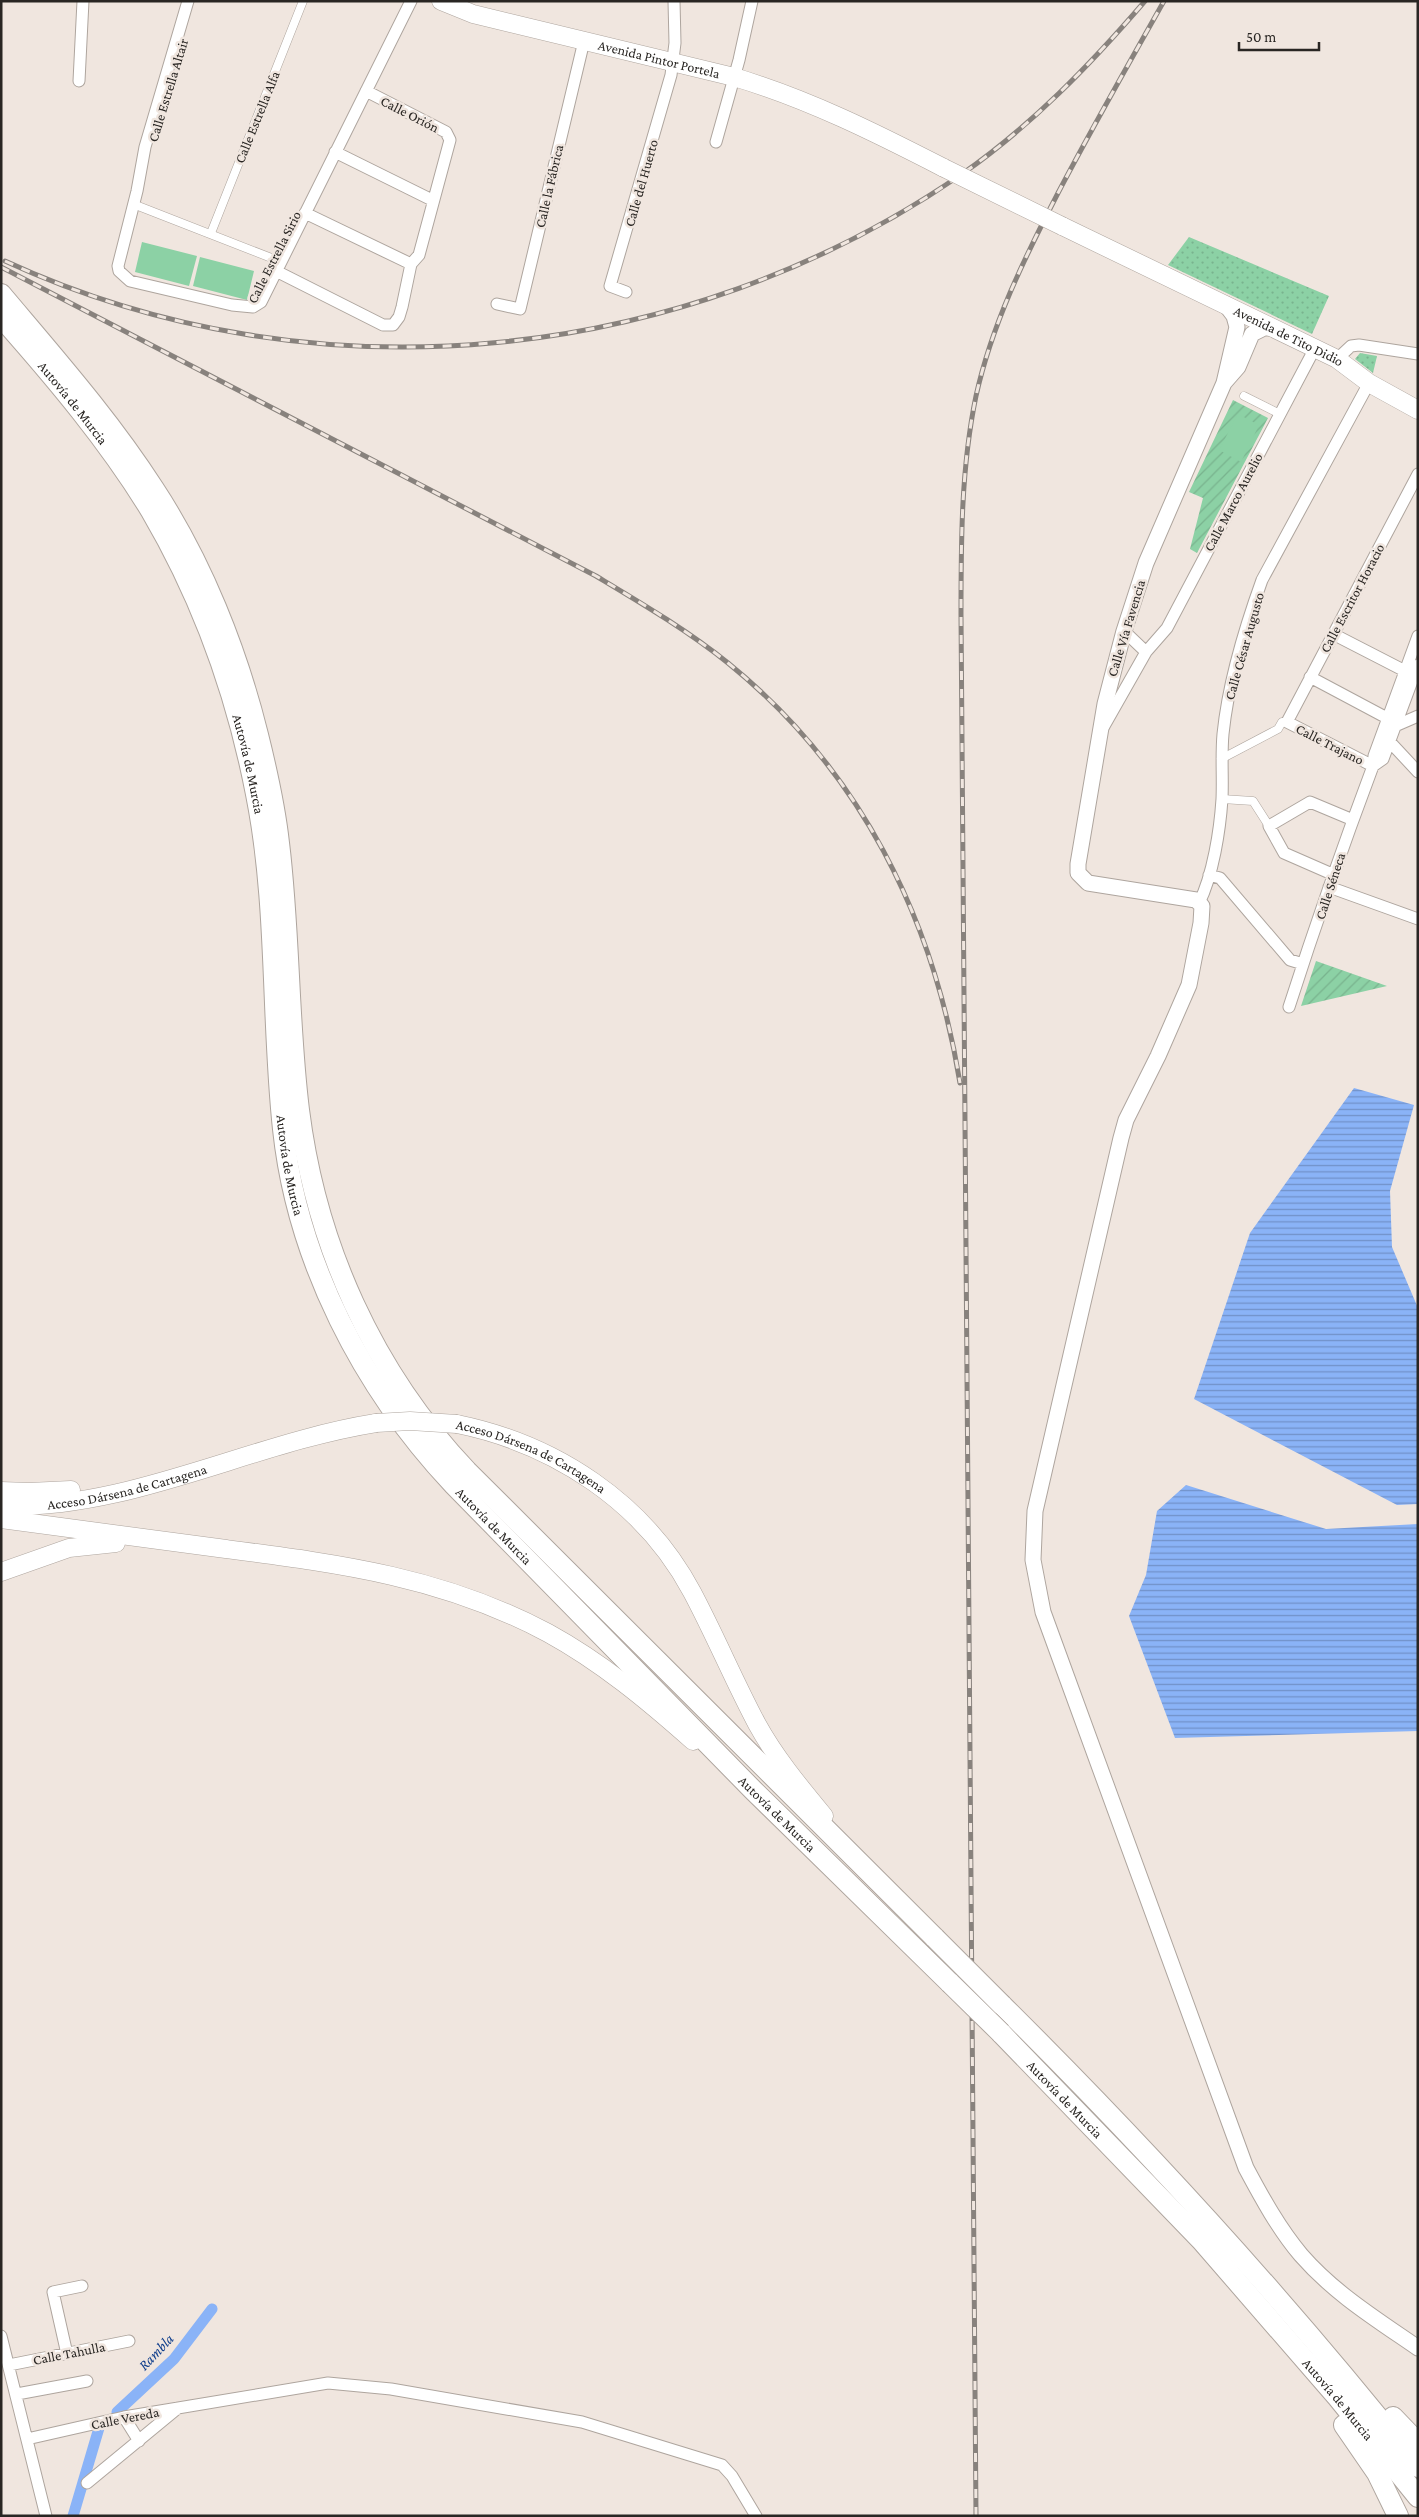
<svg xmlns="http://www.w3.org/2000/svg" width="1419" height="2517" font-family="'Crimson Pro',serif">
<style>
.grass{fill:url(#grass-dots)}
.garden{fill:url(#garden-furrows)}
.pitch{fill:#8cd1a5}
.water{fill:url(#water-rules)}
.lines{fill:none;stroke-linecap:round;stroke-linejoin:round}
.canal{stroke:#8ab3f7;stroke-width:11}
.pedestrian-casing{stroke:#aea59e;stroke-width:9}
.minor-casing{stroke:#aea59e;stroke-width:13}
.secondary-casing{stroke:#aea59e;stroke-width:17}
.primary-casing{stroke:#aea59e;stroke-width:19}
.trunk-casing{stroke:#aea59e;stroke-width:19}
.motorway-casing{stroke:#aea59e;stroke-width:22}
.pedestrian{stroke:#fff;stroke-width:8}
.minor{stroke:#fff;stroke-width:11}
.secondary{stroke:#fff;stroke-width:15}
.primary{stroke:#fff;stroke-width:18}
.trunk{stroke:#fff;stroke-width:18}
.motorway{stroke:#fff;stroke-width:20}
.rail-casing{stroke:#88827d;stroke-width:5}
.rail{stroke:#f0e6df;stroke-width:3;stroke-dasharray:9;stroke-linecap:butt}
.primary-bridge-casing{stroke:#aea59e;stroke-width:19;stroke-linecap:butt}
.trunk-bridge-casing{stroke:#aea59e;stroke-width:19;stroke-linecap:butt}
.motorway-bridge-casing{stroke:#aea59e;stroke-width:22;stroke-linecap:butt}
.primary-bridge{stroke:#fff;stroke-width:18}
.trunk-bridge{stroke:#fff;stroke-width:18}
.motorway-bridge{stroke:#fff;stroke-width:20}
.labels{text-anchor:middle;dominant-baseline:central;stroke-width:5;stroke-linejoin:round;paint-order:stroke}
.street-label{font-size:14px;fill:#292623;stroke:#f0e6df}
.water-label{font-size:15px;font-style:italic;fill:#113f8c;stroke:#f0e6df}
</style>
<defs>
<pattern id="grass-dots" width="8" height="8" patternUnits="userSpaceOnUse" patternTransform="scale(1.25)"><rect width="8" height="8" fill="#8cd1a5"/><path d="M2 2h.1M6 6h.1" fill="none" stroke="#79b38e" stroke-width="1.8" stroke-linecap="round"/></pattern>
<pattern id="garden-furrows" width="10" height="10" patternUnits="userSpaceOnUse" patternTransform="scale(1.25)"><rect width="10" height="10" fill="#8cd1a5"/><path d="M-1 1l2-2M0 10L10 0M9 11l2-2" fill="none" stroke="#79b38e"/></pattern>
<pattern id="water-rules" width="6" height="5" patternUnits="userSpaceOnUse" patternTransform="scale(1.25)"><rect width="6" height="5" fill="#8ab3f7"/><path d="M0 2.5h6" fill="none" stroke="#7191c8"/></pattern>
</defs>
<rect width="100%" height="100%" fill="#f0e6df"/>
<!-- grass -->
<path class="grass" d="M 1189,237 L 1329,296 L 1312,334 L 1168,265 Z
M 1360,353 L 1377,356 L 1373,373 L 1355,359 Z"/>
<!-- garden -->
<path class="garden" d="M 1233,400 L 1268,418 L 1197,553 L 1190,549 L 1203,498 L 1189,492 Z
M 1316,961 L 1387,986 L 1301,1006 Z"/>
<!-- pitch -->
<path class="pitch" d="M 142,242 L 197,256 L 189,286 L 135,272 Z
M 200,257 L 254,271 L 247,300 L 193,286 Z
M 1238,414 L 1259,425 L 1241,462 L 1219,450 Z"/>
<!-- water -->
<path class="water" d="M 1354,1088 L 1414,1105 L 1390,1191 L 1392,1247 L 1418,1308 L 1418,1504 L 1397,1505 L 1194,1399 L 1250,1233 Z
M 1186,1485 L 1326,1529 L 1418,1524 L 1418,1731 L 1175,1738 L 1129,1616 L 1146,1575 L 1157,1511 Z"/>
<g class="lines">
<!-- canal -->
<path class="canal" d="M 117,2412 L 174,2359 L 212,2309
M 73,2516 L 99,2428"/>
<defs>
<path id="pedestrian" d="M 133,204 L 274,259
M 211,233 L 303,1
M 1244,396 L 1280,414
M 1221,759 L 1278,729 L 1282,722 L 1287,722
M 1222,799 L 1253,801 L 1269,826"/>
<path id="minor" d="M 188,1 L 145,147 L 137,191 L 118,266 L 119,271 L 130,281 L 232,305 L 253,307 L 261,302 L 411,1
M 79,81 L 83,1
M 716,142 L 739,60 L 752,1
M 335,152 L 432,200
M 305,213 L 411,264
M 276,271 L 383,325 L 393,325 L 399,317 L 402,307 L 411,264 L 419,255 L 450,140 L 446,132 L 366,91
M 626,292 L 610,286 L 671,75 L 675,43 L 674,1
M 497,304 L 520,309 L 584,41
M 1337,359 L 1351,346 L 1359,345 L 1418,354
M 1333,634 L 1405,671
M 1146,652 L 1167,628 L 1315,348
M 1310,677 L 1387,718
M 1104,726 L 1146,652 L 1124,631
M 1395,726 L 1418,716
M 1390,742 L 1418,772
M 1373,766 L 1287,722 L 1418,474
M 1373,766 L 1383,759 L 1418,665
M 1332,874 L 1284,853 L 1269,826 L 1310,802 L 1353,820
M 1209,875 L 1220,878 L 1290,960 L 1303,964
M 1329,887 L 1418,919
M 1199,903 C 1213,875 1220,830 1222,799 C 1223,777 1221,756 1223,734 C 1228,685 1245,627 1262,580 L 1369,383
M 1289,1007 C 1315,926 1343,846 1373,766 L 1374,756 L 1418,636
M 1,2336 L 46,2516
M 67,2354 L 53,2292 L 82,2286
M 9,2365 L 129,2341
M 17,2394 L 87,2381
M 124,2417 L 139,2441
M 27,2439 L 124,2417 L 328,2383 L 391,2389 L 582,2422 L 722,2465 L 732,2476 L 756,2516
M 87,2483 L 178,2408"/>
<path id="secondary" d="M 1225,304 L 1234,316 L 1237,327 L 1224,383 L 1146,563 L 1124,631 L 1105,704 L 1078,864 L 1078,873 L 1088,883 L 1196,900 L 1202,906 L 1201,923 L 1189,985 L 1158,1056 L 1126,1120 L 1121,1138 L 1035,1511 L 1033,1560 L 1043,1612 L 1246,2168 C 1262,2198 1279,2229 1301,2255 C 1334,2293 1376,2319 1418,2348
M 1224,383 L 1238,367 L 1252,334 L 1264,328 L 1271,328"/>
<g id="primary">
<path id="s1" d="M 441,1 L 473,14 L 734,77 C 808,99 876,133 944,168"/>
<path id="s2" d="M 1062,226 L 1337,359 L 1369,383 L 1418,410"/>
</g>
<g id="trunk">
<path id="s3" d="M 457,1424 C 555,1444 644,1502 692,1592 C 715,1635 734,1681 757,1724 C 775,1757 800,1787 824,1816"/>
<path d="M 1,1491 L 29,1492 L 71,1490"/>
<path id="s4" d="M 1,1506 C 130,1510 250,1443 376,1423"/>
<path d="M 1,1519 C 76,1529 151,1539 226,1549 C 341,1564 443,1577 548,1633 C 601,1662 648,1701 693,1741"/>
<path d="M 1,1572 L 69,1548 L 116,1543"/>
</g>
<g id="motorway">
<path d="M 1,294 C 54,357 109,419 154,489 C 202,562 237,650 258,735 C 267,771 275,807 279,843 C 290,932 288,1022 299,1110 C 316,1245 373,1372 467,1471 L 935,1938"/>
<path id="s5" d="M 1,317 C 55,378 109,442 151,511 C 202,598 237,696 256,794 C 278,904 271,1018 283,1129 C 297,1261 363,1388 453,1484 L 753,1790 L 950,1983"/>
<path d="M 1002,2005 C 1149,2151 1289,2304 1418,2467"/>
<path id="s6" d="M 1001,2033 L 1201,2240 L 1338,2398 L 1418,2497"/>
<path d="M 1393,2417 L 1418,2443"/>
<path d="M 1344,2425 L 1377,2473 L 1398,2516"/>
</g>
</defs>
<!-- pedestrian casing -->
<use href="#pedestrian" class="pedestrian-casing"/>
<!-- minor casing -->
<use href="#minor" class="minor-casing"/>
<!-- secondary casing -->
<use href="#secondary" class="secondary-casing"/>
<!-- primary casing -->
<use href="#primary" class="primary-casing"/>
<!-- trunk casing -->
<use href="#trunk" class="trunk-casing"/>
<!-- motorway casing -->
<use href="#motorway" class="motorway-casing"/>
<!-- pedestrian -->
<use href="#pedestrian" class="pedestrian"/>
<!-- minor -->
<use href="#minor" class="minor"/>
<!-- secondary -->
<use href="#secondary" class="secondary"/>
<!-- primary -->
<use href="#primary" class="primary"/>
<!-- trunk -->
<use href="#trunk" class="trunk"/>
<!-- motorway -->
<use href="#motorway" class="motorway"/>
<defs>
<path id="rail" d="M 5,261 C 313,403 683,366 962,174 C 1031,126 1090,65 1145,1
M 1,267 L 596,576 C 641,603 687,630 728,663 C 860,770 933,917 960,1083
M 976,2516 L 961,615 C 961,542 961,468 976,396 C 992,324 1024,259 1058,193 C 1092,128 1128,65 1164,1"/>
</defs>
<!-- rail casing -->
<use href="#rail" class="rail-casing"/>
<!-- rail -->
<use href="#rail" class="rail"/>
<defs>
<path id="primary-bridge" d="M 944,168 L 1062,226"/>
<path id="trunk-bridge" d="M 376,1423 L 410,1421 L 457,1424"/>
<path id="motorway-bridge" d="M 935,1938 L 1002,2005
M 950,1983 L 1001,2033"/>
</defs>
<!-- primary-bridge casing -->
<use href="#primary-bridge" class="primary-bridge-casing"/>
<!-- trunk-bridge casing -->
<use href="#trunk-bridge" class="trunk-bridge-casing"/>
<!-- motorway-bridge casing -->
<use href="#motorway-bridge" class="motorway-bridge-casing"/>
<!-- primary-bridge -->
<use href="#primary-bridge" class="primary-bridge"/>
<!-- trunk-bridge -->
<use href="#trunk-bridge" class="trunk-bridge"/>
<!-- motorway-bridge -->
<use href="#motorway-bridge" class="motorway-bridge"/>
</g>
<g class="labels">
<!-- street labels -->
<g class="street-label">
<text stroke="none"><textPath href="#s1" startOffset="226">Avenida Pintor Portela</textPath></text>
<text transform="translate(168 90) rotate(-73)">Calle Estrella Altair</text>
<text transform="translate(410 114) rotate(27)">Calle Orión</text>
<text transform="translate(257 117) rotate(-68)">Calle Estrella Alfa</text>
<text transform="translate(641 183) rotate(-74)">Calle del Huerto</text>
<text transform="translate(549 186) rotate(-77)">Calle la Fábrica</text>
<text transform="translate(274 257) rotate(-63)">Calle Estrella Sirio</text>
<text stroke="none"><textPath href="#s2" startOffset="252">Avenida de Tito Didio</textPath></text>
<text stroke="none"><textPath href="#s5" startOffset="112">Autovía de Murcia</textPath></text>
<text transform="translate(1233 502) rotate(-62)">Calle Marco Aurelio</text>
<text transform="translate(1352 598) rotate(-62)">Calle Escritor Horacio</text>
<text transform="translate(1126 628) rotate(-73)">Calle Vía Favencia</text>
<text transform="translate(1244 646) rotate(-74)">Calle César Augusto</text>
<text transform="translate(1330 744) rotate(27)">Calle Trajano</text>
<text stroke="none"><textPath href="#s5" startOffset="518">Autovía de Murcia</textPath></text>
<text transform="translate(1330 886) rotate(-72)">Calle Séneca</text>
<text stroke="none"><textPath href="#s5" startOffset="922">Autovía de Murcia</textPath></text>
<text stroke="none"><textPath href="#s3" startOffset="81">Acceso Dársena de Cartagena</textPath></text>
<text stroke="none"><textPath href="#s4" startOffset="128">Acceso Dársena de Cartagena</textPath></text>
<text stroke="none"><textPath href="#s5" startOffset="1344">Autovía de Murcia</textPath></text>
<text stroke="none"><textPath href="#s5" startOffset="1748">Autovía de Murcia</textPath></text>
<text stroke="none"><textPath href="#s6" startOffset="92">Autovía de Murcia</textPath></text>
<text transform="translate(69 2353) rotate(-11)">Calle Tahulla</text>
<text stroke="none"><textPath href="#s6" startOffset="498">Autovía de Murcia</textPath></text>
<text transform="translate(125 2418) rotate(-11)">Calle Vereda</text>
</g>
<!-- water labels -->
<g class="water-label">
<text transform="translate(156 2352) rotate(-47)">Rambla</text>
</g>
</g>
<!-- border -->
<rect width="1419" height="2517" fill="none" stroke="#292623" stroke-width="5"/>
<!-- scale -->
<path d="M1239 42v8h80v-8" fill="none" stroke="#292623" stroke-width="2.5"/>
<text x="1246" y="42" font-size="15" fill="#292623" stroke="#f0e6df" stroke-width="4" paint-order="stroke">50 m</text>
</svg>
